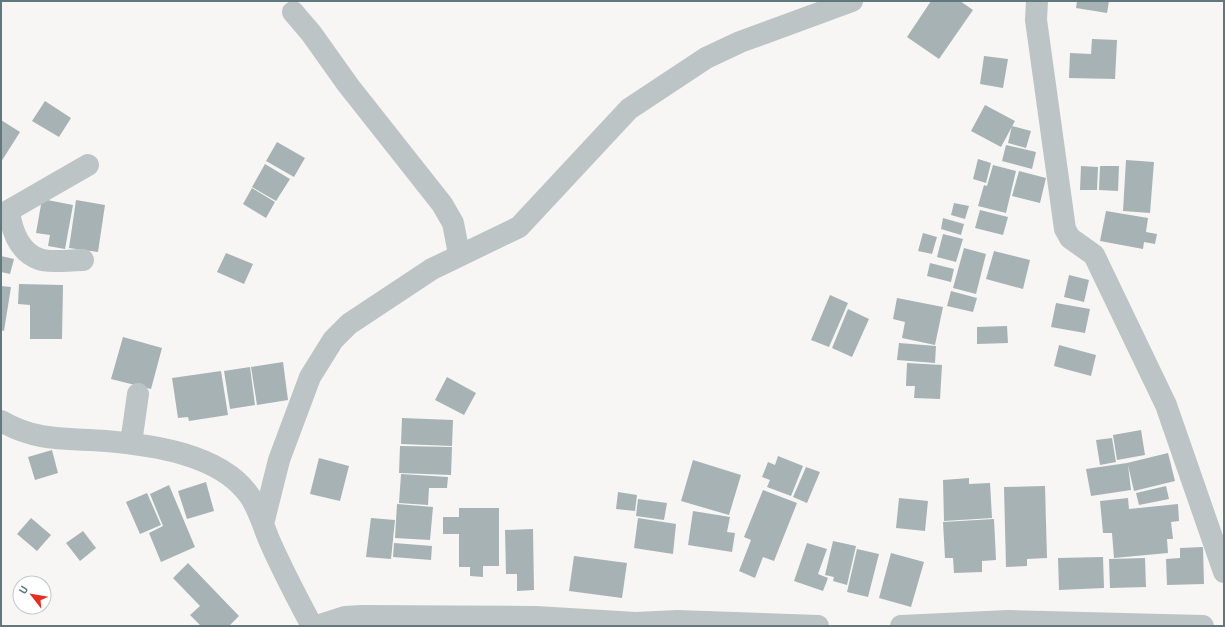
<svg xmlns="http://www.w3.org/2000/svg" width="1225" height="627" font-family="'PT Sans',sans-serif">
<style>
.building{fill:#a7b2b5}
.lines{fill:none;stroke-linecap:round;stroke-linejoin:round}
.minor{stroke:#bdc4c6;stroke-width:22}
.tertiary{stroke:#bdc4c6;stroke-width:22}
</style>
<rect width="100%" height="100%" fill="#f7f6f4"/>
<!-- building -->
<path class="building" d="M 931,1 L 960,1 L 973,10 L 939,59 L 907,37 Z
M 1077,1 L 1109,1 L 1107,13 L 1076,8 Z
M 1092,39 L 1117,40 L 1115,79 L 1069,78 L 1070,53 L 1091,54 Z
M 984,56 L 1008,59 L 1003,88 L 980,84 Z
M 45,101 L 71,118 L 59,137 L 32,121 Z
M 985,105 L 1015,121 L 1001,147 L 971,131 Z
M 1,120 L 20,132 L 1,162 Z
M 1012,126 L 1031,131 L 1026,148 L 1008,143 Z
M 277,142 L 305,158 L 294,177 L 266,161 Z
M 1006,145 L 1036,152 L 1032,169 L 1002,161 Z
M 978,159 L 991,163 L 986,183 L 973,179 Z
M 1126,160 L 1154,162 L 1150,213 L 1123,211 Z
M 265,164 L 290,179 L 276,201 L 252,187 Z
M 993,165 L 1016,171 L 1006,213 L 978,206 L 984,185 L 987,186 Z
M 1081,166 L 1098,167 L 1097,190 L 1080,190 Z
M 1100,166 L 1119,166 L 1118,191 L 1099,190 Z
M 1019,171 L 1046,178 L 1040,203 L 1012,196 Z
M 252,188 L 275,202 L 266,218 L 243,204 Z
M 42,199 L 73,205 L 65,249 L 48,246 L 50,235 L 36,233 Z
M 76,200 L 105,205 L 98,252 L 69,248 Z
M 954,203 L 969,206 L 965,219 L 951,215 Z
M 980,210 L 1008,217 L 1003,235 L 975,228 Z
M 1106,211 L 1148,218 L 1146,232 L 1157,234 L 1155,244 L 1144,242 L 1143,249 L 1100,241 Z
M 943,218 L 964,224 L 961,235 L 941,229 Z
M 923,233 L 937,237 L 932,254 L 918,251 Z
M 943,234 L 963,239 L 956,262 L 937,257 Z
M 964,248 L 986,254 L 976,294 L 953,288 Z
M 994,251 L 1030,260 L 1023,289 L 986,279 Z
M 226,253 L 253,264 L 244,284 L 217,272 Z
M 1,256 L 14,259 L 10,274 L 1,272 Z
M 930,263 L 954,269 L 951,282 L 927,276 Z
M 1069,275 L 1089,280 L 1084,302 L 1064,297 Z
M 19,284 L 63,285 L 62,339 L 30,339 L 30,305 L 18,304 Z
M 1,286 L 11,287 L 4,331 L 1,330 Z
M 951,291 L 977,298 L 973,312 L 947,306 Z
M 830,295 L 848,303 L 829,347 L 811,340 Z
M 897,298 L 943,307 L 935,345 L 902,338 L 905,322 L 893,319 Z
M 1056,303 L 1090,309 L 1085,333 L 1051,327 Z
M 848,309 L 869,319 L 852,357 L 832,348 Z
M 1007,326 L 1008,343 L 977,344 L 977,327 Z
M 123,337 L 162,348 L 151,389 L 111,379 Z
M 899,343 L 936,346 L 935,363 L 897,360 Z
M 1059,345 L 1096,355 L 1091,376 L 1054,366 Z
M 283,362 L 288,400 L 257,405 L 251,367 Z
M 907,363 L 942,365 L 940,399 L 914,398 L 915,386 L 906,386 Z
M 250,367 L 255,405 L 230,409 L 224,371 Z
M 221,371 L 228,415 L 189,421 L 188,417 L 178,418 L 172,378 Z
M 447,377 L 476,393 L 464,415 L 435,400 Z
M 402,418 L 453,420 L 452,446 L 401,444 Z
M 1141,430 L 1145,455 L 1117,460 L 1113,435 Z
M 1112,438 L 1116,462 L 1100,465 L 1096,440 Z
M 400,446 L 452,447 L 451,475 L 399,473 Z
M 52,450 L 58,473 L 35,480 L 28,457 Z
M 1168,453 L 1175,481 L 1134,491 L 1128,465 L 1131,490 L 1091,496 L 1086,469 L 1127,463 Z
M 778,456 L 803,466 L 791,496 L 767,487 L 770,480 L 762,477 L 768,462 L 775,465 Z
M 319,458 L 349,466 L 340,501 L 310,494 Z
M 693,460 L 741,475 L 729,515 L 681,501 Z
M 806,467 L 820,472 L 807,503 L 793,497 Z
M 401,474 L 448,477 L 447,488 L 429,488 L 428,505 L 399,503 Z
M 969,478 L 969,484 L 990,483 L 992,518 L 944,521 L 943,480 Z
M 206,482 L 214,511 L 187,519 L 178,491 Z
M 169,485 L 195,547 L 161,562 L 149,533 L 163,526 L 150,494 Z
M 1045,486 L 1047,558 L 1027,559 L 1027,566 L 1006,567 L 1004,487 Z
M 1166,486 L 1169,499 L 1139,505 L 1136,493 Z
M 763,490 L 797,503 L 774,561 L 763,557 L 755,578 L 739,571 L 751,540 L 744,537 Z
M 618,492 L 637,495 L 635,511 L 616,509 Z
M 147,493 L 161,525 L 140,534 L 126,502 Z
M 899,498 L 928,501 L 925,531 L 896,528 Z
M 1128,498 L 1129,509 L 1178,504 L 1179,521 L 1171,522 L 1173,539 L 1167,539 L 1168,553 L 1114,558 L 1112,533 L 1103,533 L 1100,501 Z
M 638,499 L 667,503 L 664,520 L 636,516 Z
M 397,504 L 433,507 L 430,540 L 395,538 Z
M 459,508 L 499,508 L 499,566 L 483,566 L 483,577 L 470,576 L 470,567 L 459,567 L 459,534 L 443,534 L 443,517 L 459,517 Z
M 693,511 L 730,517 L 727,532 L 735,533 L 732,552 L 688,545 Z
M 31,518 L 51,535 L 37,551 L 17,534 Z
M 371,518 L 395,520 L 391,559 L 366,557 Z
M 638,518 L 676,524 L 673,554 L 634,548 Z
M 994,519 L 996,560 L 982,561 L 982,572 L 954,573 L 953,558 L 945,558 L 943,522 Z
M 533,529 L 534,590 L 517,591 L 517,574 L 506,574 L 505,530 Z
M 83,531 L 96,548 L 80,561 L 66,543 Z
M 833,541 L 856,546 L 847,585 L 833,581 L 834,577 L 825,575 Z
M 394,543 L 432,546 L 431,560 L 393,557 Z
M 807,543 L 827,549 L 818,574 L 828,578 L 823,591 L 794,581 Z
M 1203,547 L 1204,584 L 1167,585 L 1166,559 L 1180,558 L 1180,548 Z
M 857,549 L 879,554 L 868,597 L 847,592 Z
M 891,553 L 924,562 L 911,607 L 879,598 Z
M 574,556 L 627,563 L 622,598 L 569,591 Z
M 1103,557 L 1104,588 L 1059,590 L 1058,558 Z
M 1145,558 L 1146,587 L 1110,588 L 1109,559 Z
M 188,563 L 239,616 L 229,626 L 201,626 L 190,615 L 200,606 L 173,578 Z"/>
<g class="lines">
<!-- minor -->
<path class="minor" d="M 1037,1 L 1036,20 L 1065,229 L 1070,238 L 1094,255 L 1166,405 L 1224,572
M 293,12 L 311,33 L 348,85 L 442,204 L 453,223 L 459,254
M 9,212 C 12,231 19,252 39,259 C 49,263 72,260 83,260
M 1,215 L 88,165
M 1,421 C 37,442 67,438 106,441 C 152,445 220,454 249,495 C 259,509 263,526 270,542 C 283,571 297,598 312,626
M 131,443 L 138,394
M 263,524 L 279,460 L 310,377 L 333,340 L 349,324 L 432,269 L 519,227 L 629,109 L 706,58 L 740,42 L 852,1"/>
<!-- tertiary -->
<path class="tertiary" d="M 317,626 L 345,617 L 362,616 L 536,617 L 636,623 L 677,621 L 818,626
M 901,626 L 1008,621 L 1203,626"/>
</g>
<!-- border -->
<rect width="1225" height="627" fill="none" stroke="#62787f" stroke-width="4"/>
<!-- north arrow -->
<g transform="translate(32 595) rotate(301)"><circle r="19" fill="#ffffff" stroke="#c0c9cc"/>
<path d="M0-3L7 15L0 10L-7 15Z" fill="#e42e26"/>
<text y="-6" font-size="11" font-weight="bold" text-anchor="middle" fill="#62787f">U</text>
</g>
</svg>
